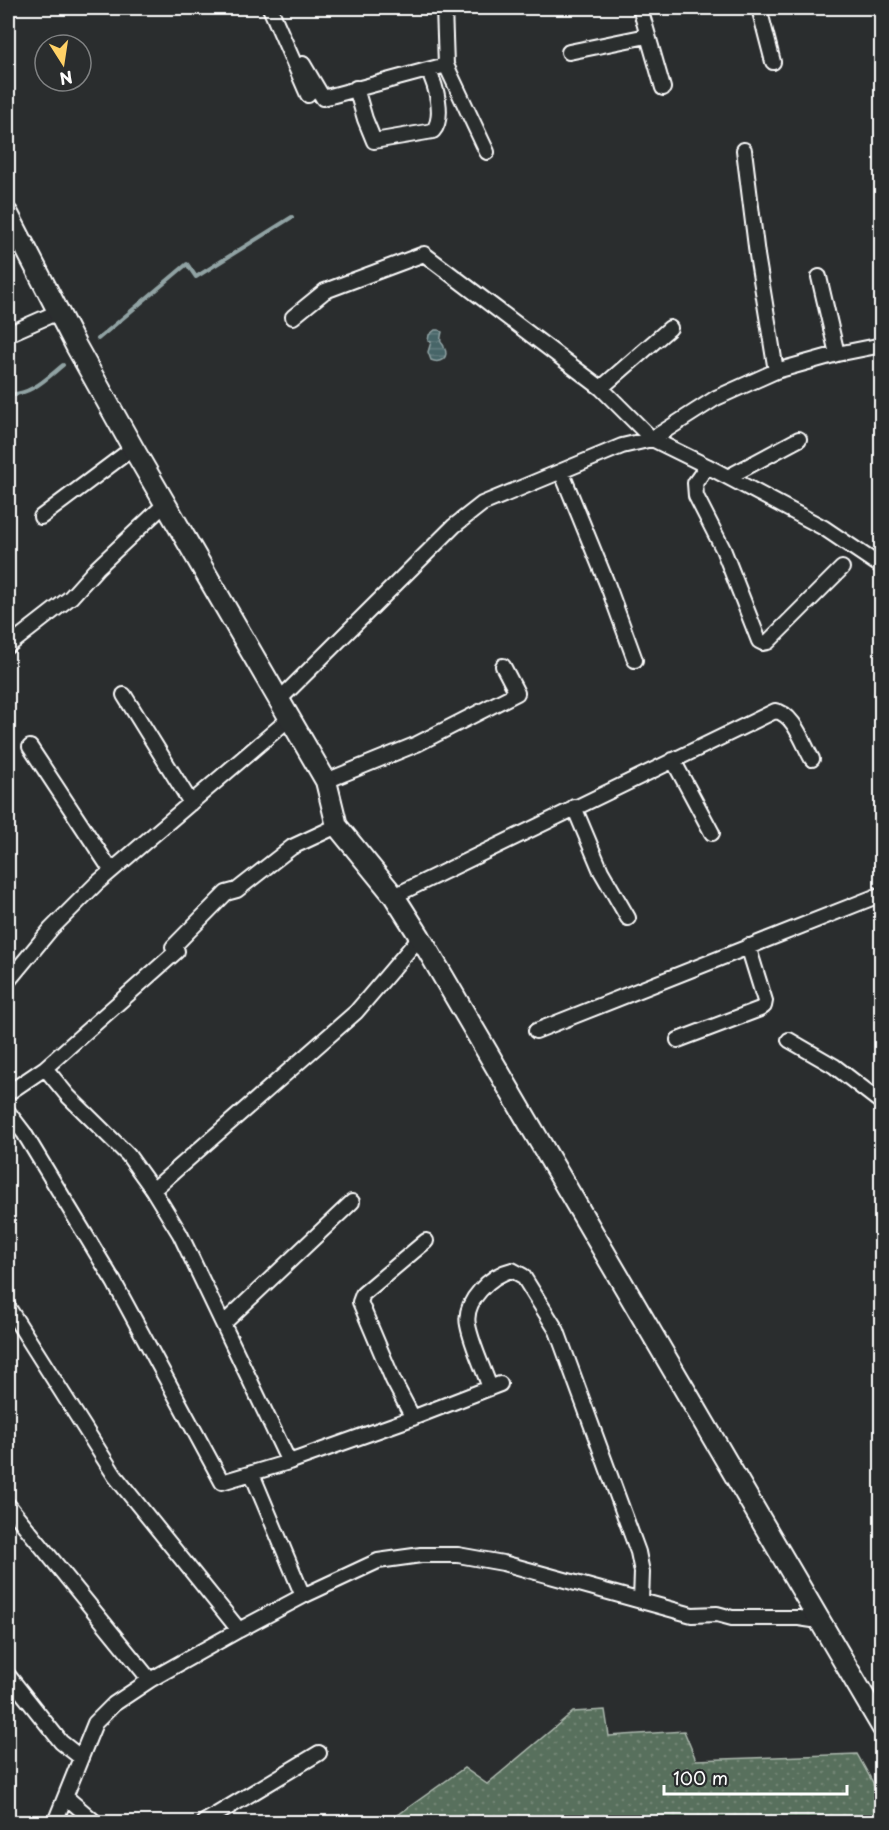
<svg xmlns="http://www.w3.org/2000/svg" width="889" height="1830" font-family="'Playpen Sans',sans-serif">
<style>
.grass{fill:url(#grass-dots);stroke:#acb8ae;stroke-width:1.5}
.water{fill:url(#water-rules);stroke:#91a3a4;stroke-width:1.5}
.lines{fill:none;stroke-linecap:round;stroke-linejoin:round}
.stream{stroke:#91a3a4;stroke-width:4}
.street-casing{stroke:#fff;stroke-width:18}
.secondary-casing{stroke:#fff;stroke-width:24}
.street{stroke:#2a2d2e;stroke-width:14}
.secondary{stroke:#2a2d2e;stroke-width:20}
</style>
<defs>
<pattern id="grass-dots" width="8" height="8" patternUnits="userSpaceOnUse" patternTransform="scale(1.5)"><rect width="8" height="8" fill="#59705d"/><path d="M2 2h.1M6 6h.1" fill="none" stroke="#728575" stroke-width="1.8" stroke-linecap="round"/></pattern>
<pattern id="water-rules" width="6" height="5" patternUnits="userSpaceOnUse" patternTransform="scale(1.5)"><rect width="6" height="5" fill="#476568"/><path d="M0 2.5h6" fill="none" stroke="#637c7f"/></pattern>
</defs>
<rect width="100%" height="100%" fill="#2a2d2e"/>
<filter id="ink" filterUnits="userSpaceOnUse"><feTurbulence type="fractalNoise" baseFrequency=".0167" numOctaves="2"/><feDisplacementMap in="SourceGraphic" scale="12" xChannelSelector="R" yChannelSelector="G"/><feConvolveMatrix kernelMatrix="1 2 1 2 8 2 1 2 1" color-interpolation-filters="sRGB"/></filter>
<g filter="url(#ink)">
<!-- grass -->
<path class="grass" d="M 605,1710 L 609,1736 L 684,1731 L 696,1760 L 857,1754 L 881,1797 L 881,1822 L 388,1822 L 464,1768 L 487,1784 L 573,1712 Z"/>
<!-- water -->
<path class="water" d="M 435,330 L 439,330 L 442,332 C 441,336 440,339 441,342 C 442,344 444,345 444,347 C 450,358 440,364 431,360 L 428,352 L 431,342 L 428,341 L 429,335 Z"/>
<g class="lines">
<!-- stream -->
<path class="stream" d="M 98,339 L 187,264 L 196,277 L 292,217
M 8,394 C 30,396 47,378 63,365"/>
<defs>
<path id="street" d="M 270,8 L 308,95
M 444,8 L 446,65 L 487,152
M 640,8 L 663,88
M 759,8 L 773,62
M 569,52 L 647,36
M 303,64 L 323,98 L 446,65
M 356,88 L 365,119 L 374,141 L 433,131 C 445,117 436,85 428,70
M 744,150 L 757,255 L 776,371
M 819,277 L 837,354
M 293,317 L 325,291 L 424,254 L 601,388 L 652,439 L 707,466 L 824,528 L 882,567
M 8,334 L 58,312
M 601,388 L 670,328
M 707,466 L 695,483 L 696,496 L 723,549 L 759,641 L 763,643 L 768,642 L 842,568
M 561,471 L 608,586 L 635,660
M 728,477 L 799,439
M 41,517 L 133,448
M 8,646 L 71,597 L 97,568 L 165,504
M 124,695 L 191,803
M 279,700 L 454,526 L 482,504 L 622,446 L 652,439 L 716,398 L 776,371 L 837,354 L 882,345
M 30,747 L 111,870
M 673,760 L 712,833
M 326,781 L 417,744 L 517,693 L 503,666
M 574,807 L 601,871 L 628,918
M 394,896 L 775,711 C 794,713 803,744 812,759
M 8,981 L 51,929 L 96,884 L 290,718
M 536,1031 L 882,894
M 678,1040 L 760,1009 L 764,1006 L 765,1001 L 748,946
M 789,1040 L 834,1066 L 882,1103
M 45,1068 L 68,1096 L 128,1155 L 153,1190 L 180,1234 L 289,1462
M 8,1093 L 45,1068 L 177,951 L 173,947 L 226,893 L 237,890 L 292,847 L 337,826
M 8,1112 L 24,1133 L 114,1282 L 222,1482 L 289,1462 L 407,1420 L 500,1384
M 153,1190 L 356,1012 L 420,937
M 8,1307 L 115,1476 L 239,1630
M 223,1324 L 352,1202
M 490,1388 C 483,1367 472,1346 468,1325 C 463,1301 491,1275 512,1270 L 523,1276 L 557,1331 L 638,1552 L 642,1572 L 641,1601
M 413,1418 L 393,1380 L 360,1302 L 363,1294 L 426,1241
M 252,1474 L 303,1596
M 8,1505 L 150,1680
M 8,1675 L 61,1742 L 80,1757
M 66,1797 L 95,1822
M 55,1822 L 95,1723 L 114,1704 L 150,1680 L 239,1630 L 303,1596 L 378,1561 L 421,1555 L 458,1555 L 503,1563 L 692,1615 L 717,1614 L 732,1618 L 799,1618 L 819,1621
M 204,1822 L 319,1753"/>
<path id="secondary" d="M 8,214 L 76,346 L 133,448 L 326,781 L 337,826 L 394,896 L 420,937 L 882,1727"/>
</defs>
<!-- street casing -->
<use href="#street" class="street-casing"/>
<!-- secondary casing -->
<use href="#secondary" class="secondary-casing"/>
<!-- street -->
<use href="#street" class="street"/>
<!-- secondary -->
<use href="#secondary" class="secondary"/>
</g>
</g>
<!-- margin -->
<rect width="889" height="1830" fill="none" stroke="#2a2d2e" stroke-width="30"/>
<rect x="15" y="15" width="859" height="1800" fill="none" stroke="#fff" stroke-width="2" filter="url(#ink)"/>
<!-- north arrow -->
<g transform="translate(63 63) rotate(168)"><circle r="28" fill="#2a2d2e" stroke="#7f8182" stroke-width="1.5"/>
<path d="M0-4.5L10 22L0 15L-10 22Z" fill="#ffd166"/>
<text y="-9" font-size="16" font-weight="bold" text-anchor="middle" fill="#ffffff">N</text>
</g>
<!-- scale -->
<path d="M664 1785v9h183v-9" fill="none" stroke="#ffffff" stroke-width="3"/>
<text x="673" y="1785" font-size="18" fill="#ffffff" stroke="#2a2d2e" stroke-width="4.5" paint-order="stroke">100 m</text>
</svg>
